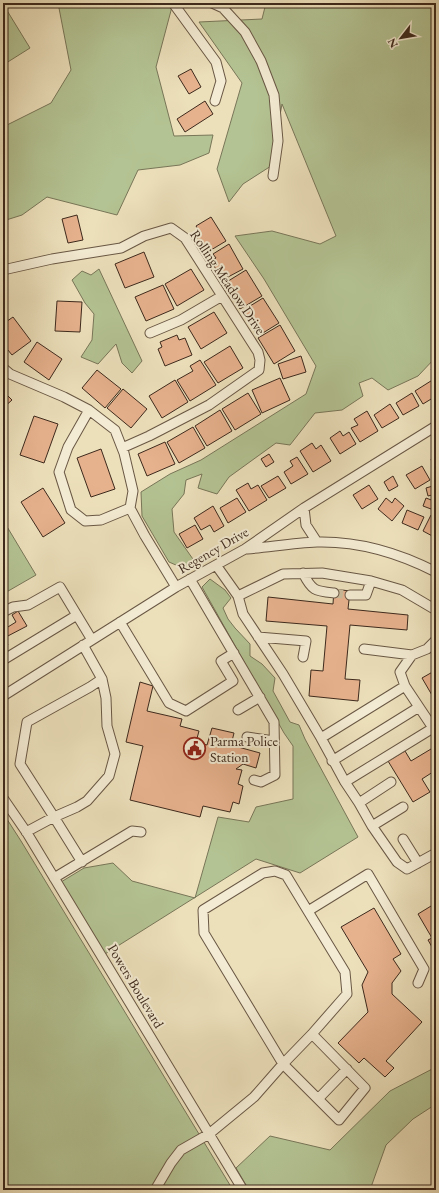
<svg xmlns="http://www.w3.org/2000/svg" width="439" height="1193" font-family="'EB Garamond',serif">
<style>
.green{fill:#b4c393;stroke:#787658}
.building{fill:#e6b18d;stroke:#3d291c}
.lines{fill:none;stroke-linecap:round;stroke-linejoin:round}
.minor-tunnel{stroke:#c9bb9b;stroke-width:9;stroke-dasharray:9 4.5;stroke-linecap:butt}
.minor-casing{stroke:#695744;stroke-width:11}
.minor{stroke:#f3ebd3;stroke-width:9}
.labels{text-anchor:middle;dominant-baseline:central;stroke-width:4;stroke-linejoin:round;paint-order:stroke}
.street-label{font-size:14px;fill:#3d291c;stroke:#f3ebd3}
.poi-label{font-size:14px;fill:#3d291c;stroke:#f3ebd3;text-anchor:start}
</style>
<rect width="100%" height="100%" fill="#ece0bb"/>
<filter id="stains"><feTurbulence type="fractalNoise" baseFrequency=".005" numOctaves="4"/><feColorMatrix values="0 0 0 0 .2 0 0 0 0 .09 0 0 0 0 .02 0 0 0 .5 -.17"/></filter>
<radialGradient id="worn" r=".72"><stop offset=".6" stop-color="#630" stop-opacity="0"/><stop offset="1" stop-color="#630" stop-opacity=".3"/></radialGradient>
<!-- green -->
<path class="green" d="M 58,3 L 173,3 L 156,67 L 174,136 L 213,135 L 209,153 L 180,165 L 138,170 L 117,215 L 47,197 L 22,215 L 3,221 L 3,168 L 7,166 L 3,160 L 3,127 L 51,103 L 71,70 Z
M 266,3 L 436,3 L 436,357 L 418,376 L 388,390 L 372,378 L 359,383 L 363,396 L 342,410 L 315,413 L 290,445 L 276,443 L 229,477 L 217,494 L 198,488 L 202,474 L 186,480 L 184,494 L 172,509 L 174,532 L 195,562 L 185,569 L 169,562 L 142,516 L 141,492 L 170,474 L 201,460 L 306,394 L 316,366 L 264,279 L 235,236 L 272,231 L 320,244 L 336,236 L 282,104 L 271,166 L 243,184 L 229,202 L 217,169 L 242,83 L 199,22 L 262,19 Z
M 3,4 L 30,48 L 3,65 Z
M 99,269 L 142,361 L 132,373 L 122,363 L 116,344 L 98,364 L 81,357 L 92,340 L 94,314 L 85,303 L 72,280 L 82,271 L 91,275 Z
M 3,520 L 36,575 L 3,594 Z
M 210,579 L 225,590 L 231,598 L 223,608 L 228,619 L 235,628 L 250,644 L 250,656 L 262,664 L 275,678 L 273,691 L 290,722 L 299,725 L 305,739 L 358,837 L 300,873 L 256,859 L 105,954 L 61,882 L 84,868 L 113,863 L 132,881 L 195,898 L 218,817 L 249,822 L 256,807 L 293,799 L 293,746 L 284,733 L 202,587 Z
M 3,813 L 21,841 L 233,1190 L 3,1190 Z
M 436,1067 L 436,1104 L 413,1119 L 386,1145 L 370,1190 L 249,1190 L 236,1168 L 270,1136 L 330,1150 L 390,1091 Z"/>
<!-- building -->
<path class="building" d="M 191,69 L 201,87 L 189,94 L 178,76 Z
M 205,101 L 213,114 L 185,132 L 177,119 Z
M 77,215 L 83,240 L 68,243 L 62,219 Z
M 211,217 L 226,241 L 211,250 L 208,246 L 204,249 L 194,234 L 199,231 L 196,226 Z
M 229,244 L 243,269 L 228,277 L 225,273 L 220,276 L 211,261 L 216,258 L 213,254 Z
M 144,252 L 154,277 L 125,288 L 115,264 Z
M 191,269 L 204,290 L 177,306 L 165,284 Z
M 246,270 L 262,296 L 240,309 L 225,283 Z
M 163,285 L 174,309 L 146,321 L 135,297 Z
M 263,298 L 279,323 L 258,336 L 242,311 Z
M 57,301 L 82,302 L 80,332 L 55,331 Z
M 214,312 L 227,333 L 201,349 L 188,327 Z
M 13,317 L 31,341 L 12,355 L 3,344 L 3,324 Z
M 280,325 L 295,351 L 274,364 L 258,338 Z
M 177,335 L 179,340 L 185,338 L 192,355 L 165,366 L 158,349 L 162,347 L 160,342 Z
M 37,342 L 62,359 L 49,380 L 24,362 Z
M 230,346 L 243,368 L 218,383 L 204,362 Z
M 301,356 L 306,372 L 283,379 L 278,364 Z
M 200,360 L 216,385 L 190,401 L 177,380 L 193,371 L 190,366 Z
M 436,367 L 436,377 L 431,369 Z
M 97,370 L 121,389 L 105,408 L 82,388 Z
M 280,378 L 290,400 L 262,413 L 252,390 Z
M 434,379 L 436,383 L 436,396 L 423,404 L 415,391 Z
M 175,380 L 188,402 L 162,418 L 149,396 Z
M 123,389 L 147,409 L 131,428 L 107,408 Z
M 3,391 L 12,400 L 3,408 Z
M 248,393 L 261,414 L 235,430 L 222,409 Z
M 412,393 L 419,406 L 403,415 L 396,403 Z
M 390,404 L 399,418 L 382,428 L 374,415 Z
M 220,410 L 232,431 L 207,446 L 195,426 Z
M 367,411 L 378,431 L 360,442 L 351,428 L 358,425 L 354,419 Z
M 34,416 L 58,424 L 44,463 L 20,455 Z
M 193,427 L 205,448 L 179,463 L 167,442 Z
M 340,431 L 343,436 L 349,432 L 356,444 L 340,454 L 330,438 Z
M 165,442 L 175,464 L 147,476 L 138,454 Z
M 312,443 L 316,449 L 321,445 L 331,461 L 313,472 L 300,451 Z
M 101,449 L 115,489 L 91,497 L 77,458 Z
M 269,454 L 274,462 L 266,467 L 261,459 Z
M 297,457 L 308,474 L 291,484 L 284,472 L 293,466 L 290,461 Z
M 436,458 L 436,473 L 435,473 L 431,459 Z
M 422,466 L 430,480 L 415,489 L 406,475 Z
M 278,476 L 286,488 L 269,498 L 261,486 Z
M 393,476 L 398,486 L 389,491 L 384,482 Z
M 248,483 L 251,489 L 258,485 L 267,500 L 249,511 L 236,490 Z
M 369,485 L 378,499 L 362,509 L 353,495 Z
M 436,485 L 436,494 L 428,496 L 426,488 Z
M 43,488 L 65,523 L 43,537 L 21,502 Z
M 237,498 L 246,512 L 228,523 L 220,508 Z
M 386,498 L 392,503 L 395,498 L 404,506 L 392,521 L 378,509 Z
M 426,498 L 434,501 L 431,509 L 423,506 Z
M 213,506 L 224,526 L 214,532 L 210,525 L 201,530 L 194,518 Z
M 407,510 L 424,517 L 418,530 L 402,523 Z
M 431,515 L 436,518 L 436,538 L 423,531 Z
M 195,525 L 203,539 L 187,548 L 179,534 Z
M 334,589 L 350,591 L 348,609 L 408,615 L 407,630 L 350,625 L 345,679 L 360,680 L 358,701 L 309,696 L 311,670 L 323,671 L 327,626 L 266,621 L 268,597 L 333,604 Z
M 18,611 L 27,626 L 4,638 L 8,645 L 3,648 L 3,630 L 16,622 L 12,615 Z
M 436,670 L 436,702 L 422,678 Z
M 140,682 L 153,686 L 147,711 L 182,719 L 180,726 L 199,731 L 196,742 L 207,745 L 212,728 L 234,733 L 231,745 L 260,753 L 256,768 L 243,764 L 236,769 L 242,770 L 238,784 L 243,786 L 239,804 L 233,802 L 230,812 L 203,806 L 200,817 L 130,800 L 143,746 L 126,742 Z
M 436,746 L 436,770 L 422,779 L 430,792 L 413,802 L 388,761 L 405,751 L 411,761 Z
M 436,903 L 436,954 L 428,940 L 432,938 L 418,914 Z
M 374,908 L 401,954 L 393,959 L 401,971 L 392,983 L 392,994 L 422,1022 L 386,1061 L 394,1068 L 385,1077 L 364,1058 L 359,1063 L 338,1043 L 368,1012 L 362,985 L 368,972 L 341,927 Z"/>
<g class="lines">
<!-- minor-tunnel -->
<path class="minor-tunnel" d="M 334,593 L 350,595"/>
<defs>
<path id="minor" d="M 173,3 L 216,62 L 221,81 L 215,101
M 212,3 L 223,8 L 245,32 L 261,61 L 274,95 L 278,141 L 273,176
M 3,270 L 52,259 L 121,248 L 144,236 L 171,228 L 185,238 L 258,352 L 260,360 L 259,370 L 209,405 L 149,436 L 122,448
M 150,333 L 181,320 L 222,296
M 3,368 L 10,374 L 64,397 L 89,410 L 115,430 L 124,453 L 133,491 L 130,508 L 145,536 L 176,587
M 89,410 L 68,447 L 59,472 L 71,510 L 85,521 L 101,520 L 130,508
M 304,508 L 306,525 L 317,542
M 247,549 C 270,547 294,543 317,542 C 359,541 399,553 436,572
M 216,565 L 238,596 L 283,574 L 322,573 L 371,581 L 402,590 L 436,610
M 303,573 C 312,591 315,591 334,593
M 190,579 L 274,722 L 275,775 L 261,782 L 254,780
M 350,595 L 366,595 L 371,581
M 238,596 L 243,614 L 283,674 L 321,738
M 3,612 L 13,607 L 28,605 L 60,587 L 92,640
M 120,622 L 169,703 L 186,711 L 233,681 L 221,661 L 234,653
M 258,637 L 306,641 L 303,657
M 83,645 L 102,679 L 90,687 L 27,722 L 20,764 L 54,817 L 77,807 L 87,801 L 109,776 L 115,754 L 107,726 L 106,698 L 102,679
M 364,649 L 412,655 L 427,649 L 436,640
M 3,660 L 77,615
M 405,686 L 321,738 L 345,782 L 359,803 L 372,826 L 397,862 L 407,869 L 436,853
M 3,696 L 176,587 L 245,549 L 304,508 L 436,426
M 238,710 L 260,697
M 247,737 L 274,741
M 332,761 L 419,707
M 345,782 L 433,728 L 405,686 L 400,672 L 412,655
M 3,798 L 27,833 L 243,1190
M 359,803 L 391,782
M 372,826 L 403,807
M 26,832 L 54,817 L 82,862
M 403,839 L 418,863
M 54,878 L 132,831 L 141,832
M 308,911 L 368,874 L 424,969 L 418,983
M 318,1099 L 347,1069
M 155,1190 L 171,1163 L 181,1150 L 209,1134 L 254,1097 L 283,1064 L 339,1120 L 365,1088 L 312,1034 L 283,1064 L 204,933 L 203,910 L 263,873 L 275,871 L 286,875 L 345,972 L 347,994 L 312,1034"/>
</defs>
<!-- minor casing -->
<use href="#minor" class="minor-casing"/>
<!-- minor -->
<use href="#minor" class="minor"/>
</g>
<!-- icons -->
<defs>
<symbol id="civic-ring" viewBox="-11 -11 22 22"><circle r="9.5" fill="#f3ebd3" stroke="#8f2418" stroke-width="1.5"/><path d="M-.6-6.5H3V-4.5H.6V-3L4-1V1h2V6H-6V1h2V-1L-.6-3ZM-1.2 2.5V6h2.4V2.5Z" fill="#8f2418"/></symbol>
</defs>
<g fill-rule="evenodd">
<use href="#civic-ring" x="182" y="736" width="25" height="25"/>
</g>
<g class="labels">
<!-- street labels -->
<g class="street-label">
<text transform="translate(228 282) rotate(56)">Rolling Meadow Drive</text>
<text transform="translate(213 550) rotate(-30)">Regency Drive</text>
<text transform="translate(136 986) rotate(59)">Powers Boulevard</text>
</g>
<!-- poi labels -->
<g class="poi-label">
<text x="210" y="741">Parma Police<tspan x="210" dy="16">Station</tspan></text>
</g>
</g>
<!-- margin -->
<rect width="439" height="1193" fill="none" stroke="#ece0bb" stroke-width="16"/>
<rect x="4" y="4" width="431" height="1185" fill="none" stroke="#3d291c" stroke-width="2"/>
<rect x="8" y="8" width="423" height="1177" fill="none" stroke="#3d291c"/>
<!-- north arrow -->
<g transform="translate(401 38) rotate(239)" stroke="#f3ebd3" stroke-width="3" paint-order="stroke">
<path d="M0-3L7 15L0 10L-7 15Z" fill="#3d291c"/>
<text y="-6" font-size="11" font-weight="bold" text-anchor="middle" fill="#3d291c">N</text>
</g>
<rect width="100%" height="100%" filter="url(#stains)"/>
<rect width="100%" height="100%" fill="url(#worn)"/>
</svg>
